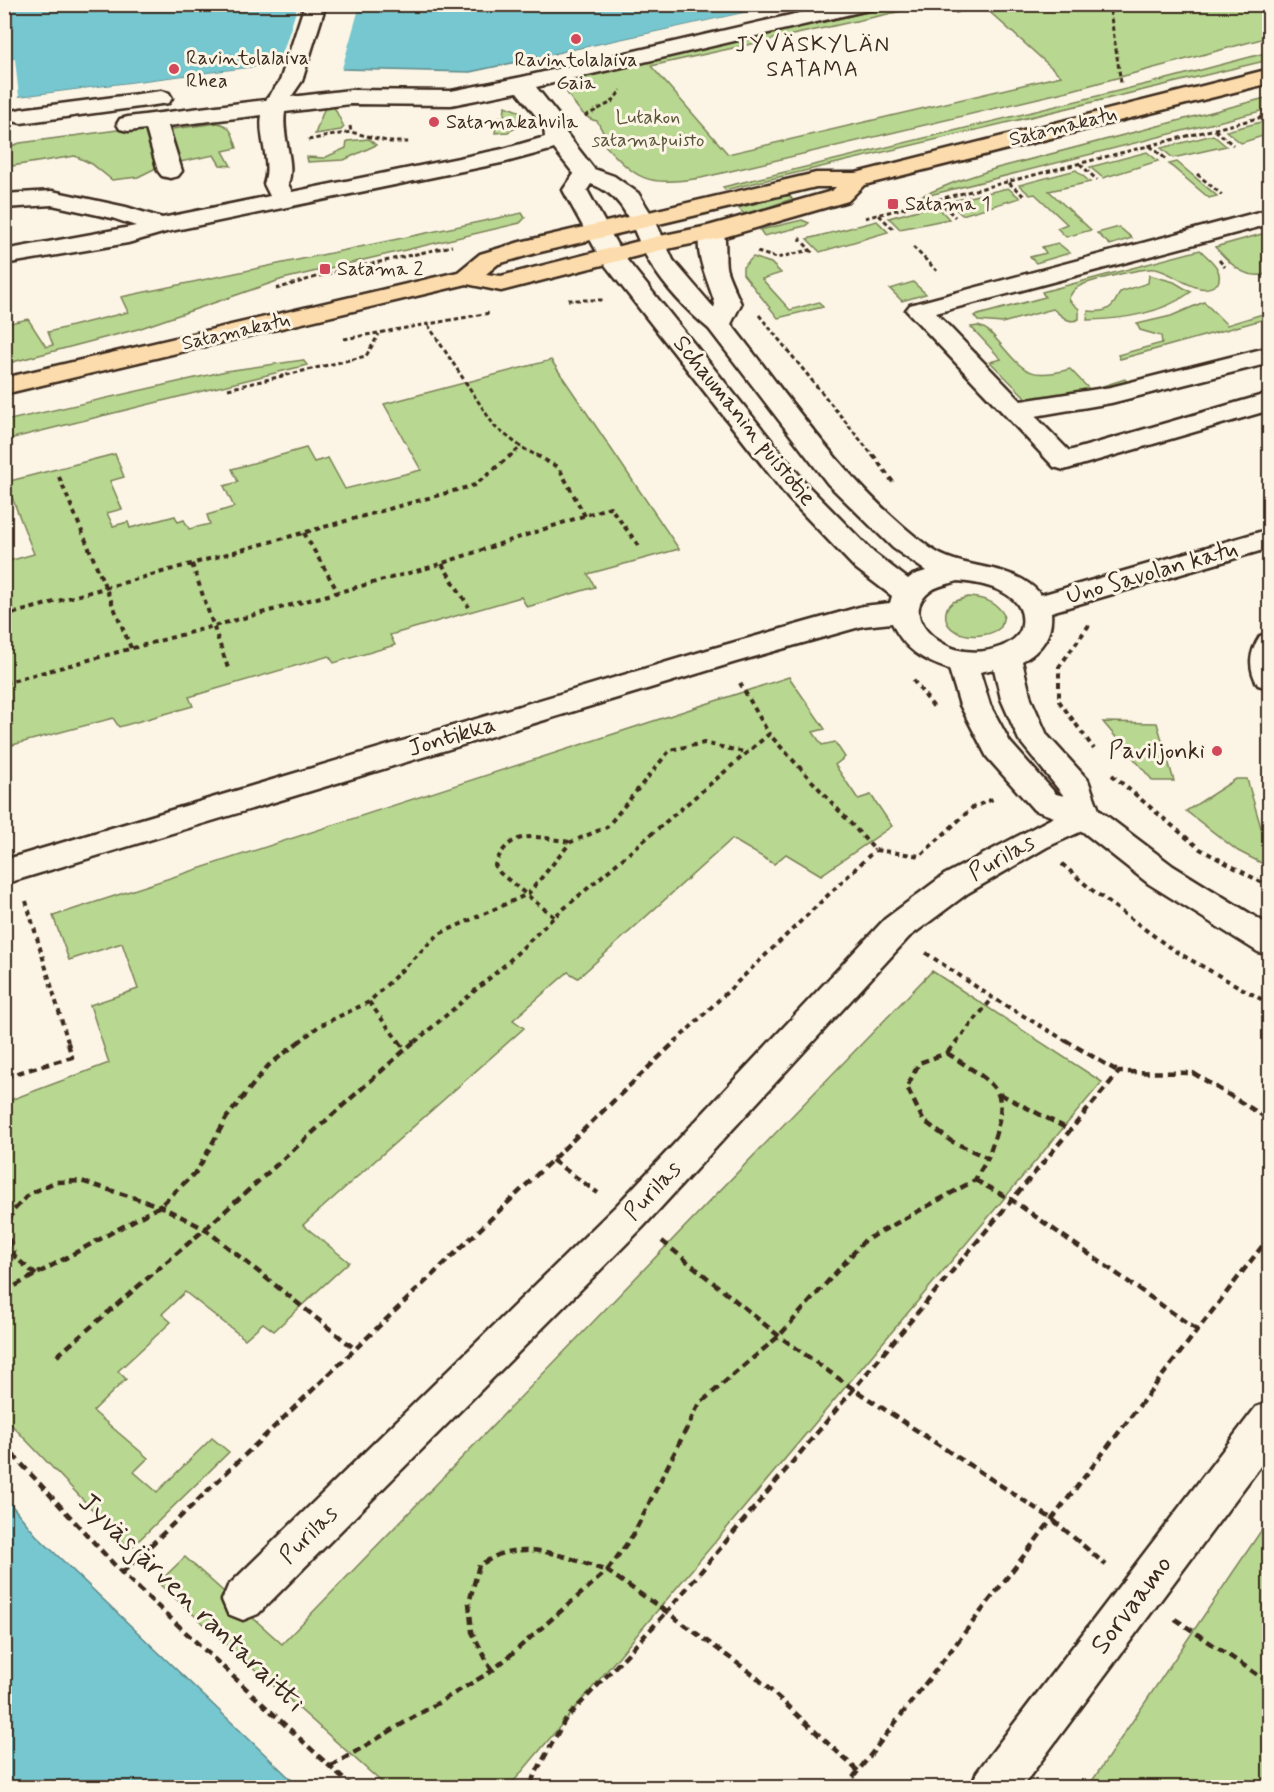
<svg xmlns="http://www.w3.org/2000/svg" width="1274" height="1792" font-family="Mynerve,sans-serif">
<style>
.green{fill:#b8d790;stroke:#7a8057;stroke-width:1.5}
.water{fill:#76c7cf;stroke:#5e8888;stroke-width:1.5}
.pier{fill:#fcf5e5}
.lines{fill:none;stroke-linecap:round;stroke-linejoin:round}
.minor-casing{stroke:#3b2a1e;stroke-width:5}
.major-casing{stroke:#3b2a1e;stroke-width:5}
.path-far2{stroke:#3b2a1e;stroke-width:3;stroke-dasharray:4.5 3;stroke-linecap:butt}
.path-far1{stroke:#3b2a1e;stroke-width:4;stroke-dasharray:5 4.5;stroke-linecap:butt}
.path{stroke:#3b2a1e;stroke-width:4.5;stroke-dasharray:8 5;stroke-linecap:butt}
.minor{fill:#fcf5e5;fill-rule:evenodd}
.major{fill:#fcdcac;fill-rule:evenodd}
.poi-dot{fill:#d1495b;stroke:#fcf5e5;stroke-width:2}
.labels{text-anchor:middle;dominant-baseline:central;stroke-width:6;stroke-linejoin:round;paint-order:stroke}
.far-poi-label{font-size:20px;fill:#3b2a1e;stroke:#fcf5e5;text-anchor:start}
.far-park-label{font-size:20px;fill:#5a553a;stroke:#fcf5e5}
.far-street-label{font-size:20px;fill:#3b2a1e;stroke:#fcf5e5}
.far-neighbourhood-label{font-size:22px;letter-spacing:1.5px;fill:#3b2a1e;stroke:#fcf5e5}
.street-label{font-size:24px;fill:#3b2a1e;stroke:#fcf5e5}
.poi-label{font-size:24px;fill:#3b2a1e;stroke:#fcf5e5;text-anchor:end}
.near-street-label{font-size:28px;fill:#3b2a1e;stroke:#fcf5e5}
</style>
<rect width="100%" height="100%" fill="#fcf5e5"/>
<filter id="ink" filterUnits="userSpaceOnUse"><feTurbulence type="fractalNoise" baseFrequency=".0167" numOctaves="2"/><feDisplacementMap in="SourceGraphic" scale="12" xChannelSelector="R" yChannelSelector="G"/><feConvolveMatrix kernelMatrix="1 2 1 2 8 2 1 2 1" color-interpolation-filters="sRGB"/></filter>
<g filter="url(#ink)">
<!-- green -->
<path class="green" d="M 900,5 L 929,5 L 651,66 L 728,154 L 1061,76 L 982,5 L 1269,5 L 1269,37 L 1072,90 L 701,178 C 646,186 639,182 601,141 L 605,136 L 597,121 C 581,119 570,96 561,84 L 561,80 Z
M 1269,52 L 1269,60 L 725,190 L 723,187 L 1167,79 Z
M 1269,97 L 1269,109 L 914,199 L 955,182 L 997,168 Z
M 505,106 L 521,112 L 525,118 L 523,124 L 508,132 L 495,133 L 497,117 L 504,117 Z
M 325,107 L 334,107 L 344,127 L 341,130 L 315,134 Z
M 1269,120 L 1269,134 L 1241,143 L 1226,131 Z
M 218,123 C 232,126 233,136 237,148 L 223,151 L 231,166 L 220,165 L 214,155 L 160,166 L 138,177 L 112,180 L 92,164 L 75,156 L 5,167 L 5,148 L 20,143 L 140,127 L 150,132 Z
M 1213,135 L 1226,146 L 1173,158 L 1161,148 Z
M 369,139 L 376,145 L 344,160 L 308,162 L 307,157 L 324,158 L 346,148 L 347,141 Z
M 1147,152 L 1158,161 L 1103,178 L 1090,167 Z
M 1177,162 L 1217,196 L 1209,198 L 1169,164 Z
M 1076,170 L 1090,182 L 1049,191 L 1091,230 L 1066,237 L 1057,228 L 1067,224 L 1035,194 L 1030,195 L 1019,185 Z
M 1008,188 L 1020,198 L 962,215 L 948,202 Z
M 784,196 L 790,196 L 792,199 L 745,215 L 738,208 Z
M 936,205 L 949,219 L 900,229 L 889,218 Z
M 522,213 L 525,218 L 520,223 L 283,279 L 138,329 L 5,364 L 5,324 L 28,319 L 46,347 L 53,345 L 48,332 L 128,312 L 121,297 Z
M 802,220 L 809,223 L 805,226 L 764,236 L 760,230 Z
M 877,221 L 888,232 L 820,252 L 807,239 Z
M 1119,227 L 1132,238 L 1110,245 L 1097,233 Z
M 1269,232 L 1268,274 C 1243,280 1231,264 1215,247 Z
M 1058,243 L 1070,253 L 1036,263 L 1030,257 L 1046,253 L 1042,247 Z
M 1200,250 C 1209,259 1224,269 1218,283 C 1198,300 1176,272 1155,269 C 1145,267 1087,281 1078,287 C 1074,289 1071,294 1069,298 L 1070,301 L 1079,309 L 1079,319 C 1069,325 1061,315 1053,309 L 1002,323 L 978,321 L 974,316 L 1045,297 L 1042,292 Z
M 753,257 L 771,263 L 781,273 L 762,279 L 790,310 L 819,302 L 823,307 L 778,318 L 743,274 L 743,267 Z
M 1149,275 L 1174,282 L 1191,292 C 1161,314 1124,319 1087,320 L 1088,311 C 1106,313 1113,309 1120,292 L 1148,283 Z
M 913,282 L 926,294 L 902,301 L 890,289 Z
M 1204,302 L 1227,325 L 1269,312 L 1269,318 L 1120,359 L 1118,355 L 1162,343 L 1161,336 L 1140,330 L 1137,324 L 1171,316 Z
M 978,326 C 987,328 991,333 997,340 C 1023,370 1028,381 1070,369 L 1090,390 L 1125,379 L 1128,383 L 1029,401 L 990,362 L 1001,359 L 971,327 Z
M 303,360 L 307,365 L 5,440 L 5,421 L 226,371 Z
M 551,360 L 679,549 L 588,574 L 595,587 L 527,607 L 521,597 L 390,635 L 395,645 L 334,663 L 329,656 L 189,697 L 193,706 L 119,727 L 113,718 L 5,747 L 5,562 L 34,554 L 6,482 L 115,454 L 124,477 L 110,481 L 122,509 L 107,513 L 113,526 L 128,522 L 130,528 L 175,516 L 178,522 L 184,520 L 189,529 L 210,524 L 207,515 L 234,507 L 224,486 L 238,482 L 232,469 L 306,448 L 314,462 L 328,458 L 345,489 L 421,470 L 384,404 Z
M 968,597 C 983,598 996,601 1004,615 L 1001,627 C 985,642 937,638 947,608 L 953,602 Z
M 789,677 L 825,729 L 813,732 L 822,745 L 835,742 L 845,757 L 835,765 L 858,799 L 871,795 L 892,826 L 821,875 L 786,854 L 774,864 L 732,839 L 578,978 L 568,972 L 513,1020 L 524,1028 L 303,1225 L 349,1262 L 274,1331 L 263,1323 L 245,1339 L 185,1292 L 162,1314 L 171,1322 L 118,1371 L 126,1379 L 93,1411 L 148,1458 L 134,1472 L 157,1492 L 212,1438 L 229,1452 L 130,1549 L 5,1418 L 5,1102 L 109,1063 L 90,1005 L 138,989 L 122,943 L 69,960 L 53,916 Z
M 1103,722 L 1157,723 L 1174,781 L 1153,781 Z
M 1236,779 L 1247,779 L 1269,855 L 1269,867 L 1238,851 L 1186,811 Z
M 932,971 L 1102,1082 L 509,1787 L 387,1787 L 158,1583 L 185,1557 L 282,1644 Z
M 1269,1519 L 1269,1787 L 1088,1787 Z"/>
<!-- water -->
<path class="water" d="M 4,5 L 782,5 L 470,72 L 342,69 L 279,64 L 19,97 L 5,123 Z
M 4,1496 L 36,1535 L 299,1787 L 5,1787 Z"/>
<!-- pier -->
<path class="pier" d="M 785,4 L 783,7 L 557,57 L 555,54 Z
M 298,5 L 360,5 L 341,72 L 279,67 L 22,99 L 25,122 L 22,124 L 22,121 L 4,123 L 5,61 L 15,59 L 19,97 L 279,64 Z"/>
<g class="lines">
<defs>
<path id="minor" d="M 305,4 L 326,4 L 302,81 L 291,97 L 350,90 L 451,91 L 522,77 L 838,4 L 878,4 L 876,9 L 868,10 L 536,87 L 563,121 L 566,126 L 566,133 L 594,169 L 614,176 L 638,193 L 655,220 L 673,260 L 714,308 L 715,304 C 710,284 690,247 703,228 L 712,226 L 721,228 C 728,239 724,254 726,267 C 727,275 737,294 741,304 L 731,324 C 792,401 850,489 930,548 C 964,573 1012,560 1041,595 L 1270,529 L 1270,548 L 1051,612 C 1053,634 1042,651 1022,661 L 1031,699 L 1047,735 L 1088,780 L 1099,810 L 1173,866 L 1270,926 L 1270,956 L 1258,952 L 1149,884 L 1082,831 L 1047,847 L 968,893 L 909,937 L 643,1227 L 258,1614 L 243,1620 L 228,1614 L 222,1600 L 228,1586 L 617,1205 L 885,919 L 944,875 L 1054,817 L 1034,810 L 987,757 L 960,705 L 949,669 C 923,661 903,648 892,623 L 863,626 L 736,662 L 4,884 L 4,860 L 714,648 L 863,606 L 890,603 L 892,596 L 854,567 L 788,498 L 602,261 L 563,190 L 574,174 L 554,149 L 506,162 L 166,232 L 128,243 L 4,264 L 4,250 L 136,226 L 112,218 L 52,205 L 4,208 L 4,194 L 52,191 L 126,207 L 162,218 L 270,196 L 264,184 C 272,162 258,138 262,115 L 168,126 L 182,171 L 178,176 L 170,178 L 162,176 L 158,171 L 146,129 L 128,131 L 120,129 L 117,124 L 120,119 L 128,117 L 266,100 L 280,81 ZM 517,92 L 544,126 L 545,137 L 503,149 L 292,192 L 288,184 C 296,162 281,138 285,112 L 350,104 L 451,105 ZM 591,184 C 629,197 632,233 650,263 C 665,287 687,311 709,329 L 828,484 L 893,548 L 926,571 L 913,575 L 908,579 L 874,553 L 808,486 L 622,254 L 587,190 ZM 958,581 C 983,583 1027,592 1022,625 C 1021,636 1009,644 1000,647 C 987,652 973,653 959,650 C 932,644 900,612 932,590 C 939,585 950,584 958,581 ZM 994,669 L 1001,699 L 1019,740 L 1064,796 L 1056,794 L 1010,742 L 990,705 L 980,672 Z
M 161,91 L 169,93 L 172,98 L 169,103 L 21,123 L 13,121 L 10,116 L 13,111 L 21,109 Z
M 1270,209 L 1270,224 L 936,313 L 1021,401 L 1111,387 L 1270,347 L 1270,363 L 1111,403 L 1035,416 L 1069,451 L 1270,393 L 1270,410 L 1074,467 L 1064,470 L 1054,467 L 906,310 L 910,305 Z
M 1270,633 L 1270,688 L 1269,688 L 1258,685 C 1248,668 1249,653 1260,636 Z
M 1270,1402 L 1270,1453 L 1021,1788 L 971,1788 L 977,1772 L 1256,1407 Z"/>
<path id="major" d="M 1270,69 L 1270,83 L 864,185 L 848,201 L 721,238 L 657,251 L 501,291 L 467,284 L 4,394 L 4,378 L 458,272 L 480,254 L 520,242 L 816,173 L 856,173 ZM 816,187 L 836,187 L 832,191 L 708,226 L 655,237 L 501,276 L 486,274 L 498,264 L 536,253 Z"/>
</defs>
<!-- minor casing -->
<use href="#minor" class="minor-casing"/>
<!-- major casing -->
<use href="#major" class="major-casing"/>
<!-- path-far2 -->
<path class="path-far2" d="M 1109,4 L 1121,83
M 955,12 L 1005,4
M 585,116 L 612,102 L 621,90
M 350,126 L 351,132 L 390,142 L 411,142
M 1215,130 L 1233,145
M 308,140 L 351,132
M 1150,146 L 1166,159
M 1080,164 L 1097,180
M 1197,174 L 1222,195
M 1009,183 L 1025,197
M 938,200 L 955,217
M 879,215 L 894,230
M 865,218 L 1270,115
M 799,238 L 814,254
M 913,247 L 937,271
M 757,252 L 777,258 L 810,250
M 1219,260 L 1225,267
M 276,289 L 326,274 L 452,246
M 568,300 L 603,300
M 759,315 L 874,457
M 428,325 L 495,427 L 521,447 L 539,457
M 344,339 L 490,313
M 228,389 L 366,356 L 379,334
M 509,457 L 521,447"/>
<!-- path-far1 -->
<path class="path-far1" d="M 536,455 L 559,468 L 585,516
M 873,455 L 895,485
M 59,477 L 131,648
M 304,533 L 338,592
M 192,564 L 229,671
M 442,564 L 469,607
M 4,616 L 475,485 L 511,455
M 1089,625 L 1059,667 L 1059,701 L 1094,749
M 913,680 L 936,710
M 4,683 L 431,567 L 610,507 L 639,546
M 740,683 L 769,734
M 1112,775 L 1200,849 L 1270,887
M 1062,864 L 1092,890 L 1173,950 L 1270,1004
M 26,901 L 68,1042
M 554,917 L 500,873 L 495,865 C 510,827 537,837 570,842
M 926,953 L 993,998 L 1068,1042
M 369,1002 L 399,1042
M 299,1042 L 319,1026 L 369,1002 L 439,934 L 528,894 L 571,842 L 607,827 L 670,750 L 704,743 L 748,753
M 415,1042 L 506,964 L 554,917 L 769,734 L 875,850 L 920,856 L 972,808 L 993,799
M 675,1042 L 875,850
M 956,1042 L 993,998"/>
<!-- path -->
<path class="path" d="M 398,1040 L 405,1050
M 1065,1040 L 1119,1072
M 947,1053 L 958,1040
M 947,1053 C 1005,1091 1011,1089 988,1158 L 951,1141 L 923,1120 L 907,1087 L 919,1063 Z
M 4,1077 L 72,1057 L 67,1040
M 1000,1094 L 1070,1130
M 552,1160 L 598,1193
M 975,1180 L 1012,1200 L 1197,1330
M 662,1241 L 779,1336 L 852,1388 L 1052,1519 L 1106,1565
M 36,1275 L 15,1257 L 6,1230 L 13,1211 L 29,1194 L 55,1182 L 81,1181 L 160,1206 L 205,1229 L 355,1349
M 4,1292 L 160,1206 L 197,1171 L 227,1117 L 268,1066 L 301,1040
M 57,1356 L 205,1229 L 416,1040
M 4,1445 L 122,1573 L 353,1788
M 122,1573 L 677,1040
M 1175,1619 L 1270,1683
M 492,1671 L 472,1632 L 469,1603 L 479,1565 C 486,1562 493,1557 500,1554 C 535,1542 574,1560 607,1571 L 633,1535 L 699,1404 L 779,1336 L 864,1241 L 975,1180 L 988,1158
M 331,1766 L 492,1671 L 607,1571 L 667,1612 L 565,1720 L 533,1778 L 532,1788
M 858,1771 L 755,1676 L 667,1612 L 1119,1072 L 1193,1073 L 1270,1120
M 845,1788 L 1270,1236"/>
<!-- minor -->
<use href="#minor" class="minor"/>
<!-- major -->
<use href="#major" class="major"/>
</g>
</g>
<!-- markers -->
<g class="poi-dot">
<circle cx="576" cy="39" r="6"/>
<circle cx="174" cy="69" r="6"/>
<circle cx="434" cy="122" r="6"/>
<rect x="887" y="198" width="12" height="12" rx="3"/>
<rect x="319" y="263" width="12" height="12" rx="3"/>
<circle cx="1217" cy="751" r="6"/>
</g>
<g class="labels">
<!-- far-poi labels -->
<g class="far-poi-label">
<text x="186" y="58">Ravintolalaiva<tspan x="186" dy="23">Rhea</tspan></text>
<text x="576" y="60" text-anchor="middle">Ravintolalaiva<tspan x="576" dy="23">Gaia</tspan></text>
<text x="446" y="122">Satamakahvila</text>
<text x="905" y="204">Satama 1</text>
<text x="337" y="269">Satama 2</text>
</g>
<!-- far-park labels -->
<g class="far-park-label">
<text x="648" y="117">Lutakon<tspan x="648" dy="23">satamapuisto</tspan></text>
</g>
<!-- far-street labels -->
<g class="far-street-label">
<text transform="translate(1063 127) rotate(-14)">Satamakatu</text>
<text transform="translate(236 332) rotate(-13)">Satamakatu</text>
</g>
<!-- far-neighbourhood labels -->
<g class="far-neighbourhood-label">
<text x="813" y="45">JYVÄSKYLÄN<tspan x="813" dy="25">SATAMA</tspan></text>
</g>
<!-- street labels -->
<g class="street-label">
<text transform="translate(744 421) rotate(51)">Schaumanin puistotie</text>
<text transform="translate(1152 573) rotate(-16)">Uno Savolan katu</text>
<text transform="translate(452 737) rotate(-17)">Jontikka</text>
<text transform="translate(1002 858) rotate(-29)">Purilas</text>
<text transform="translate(653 1191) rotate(-47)">Purilas</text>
<text transform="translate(309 1535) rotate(-45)">Purilas</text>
</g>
<!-- poi labels -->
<g class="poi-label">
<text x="1205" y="751">Paviljonki</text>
</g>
<!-- near-street labels -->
<g class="near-street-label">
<text transform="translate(191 1603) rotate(44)">Jyväsjärven rantaraitti</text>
<text transform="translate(1132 1605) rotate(-53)">Sorvaamo</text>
</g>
</g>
<!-- margin -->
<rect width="1274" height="1792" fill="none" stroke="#fcf5e5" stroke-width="24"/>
<rect x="12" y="12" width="1250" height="1768" fill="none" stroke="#3b2a1e" stroke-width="2" filter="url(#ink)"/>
</svg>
